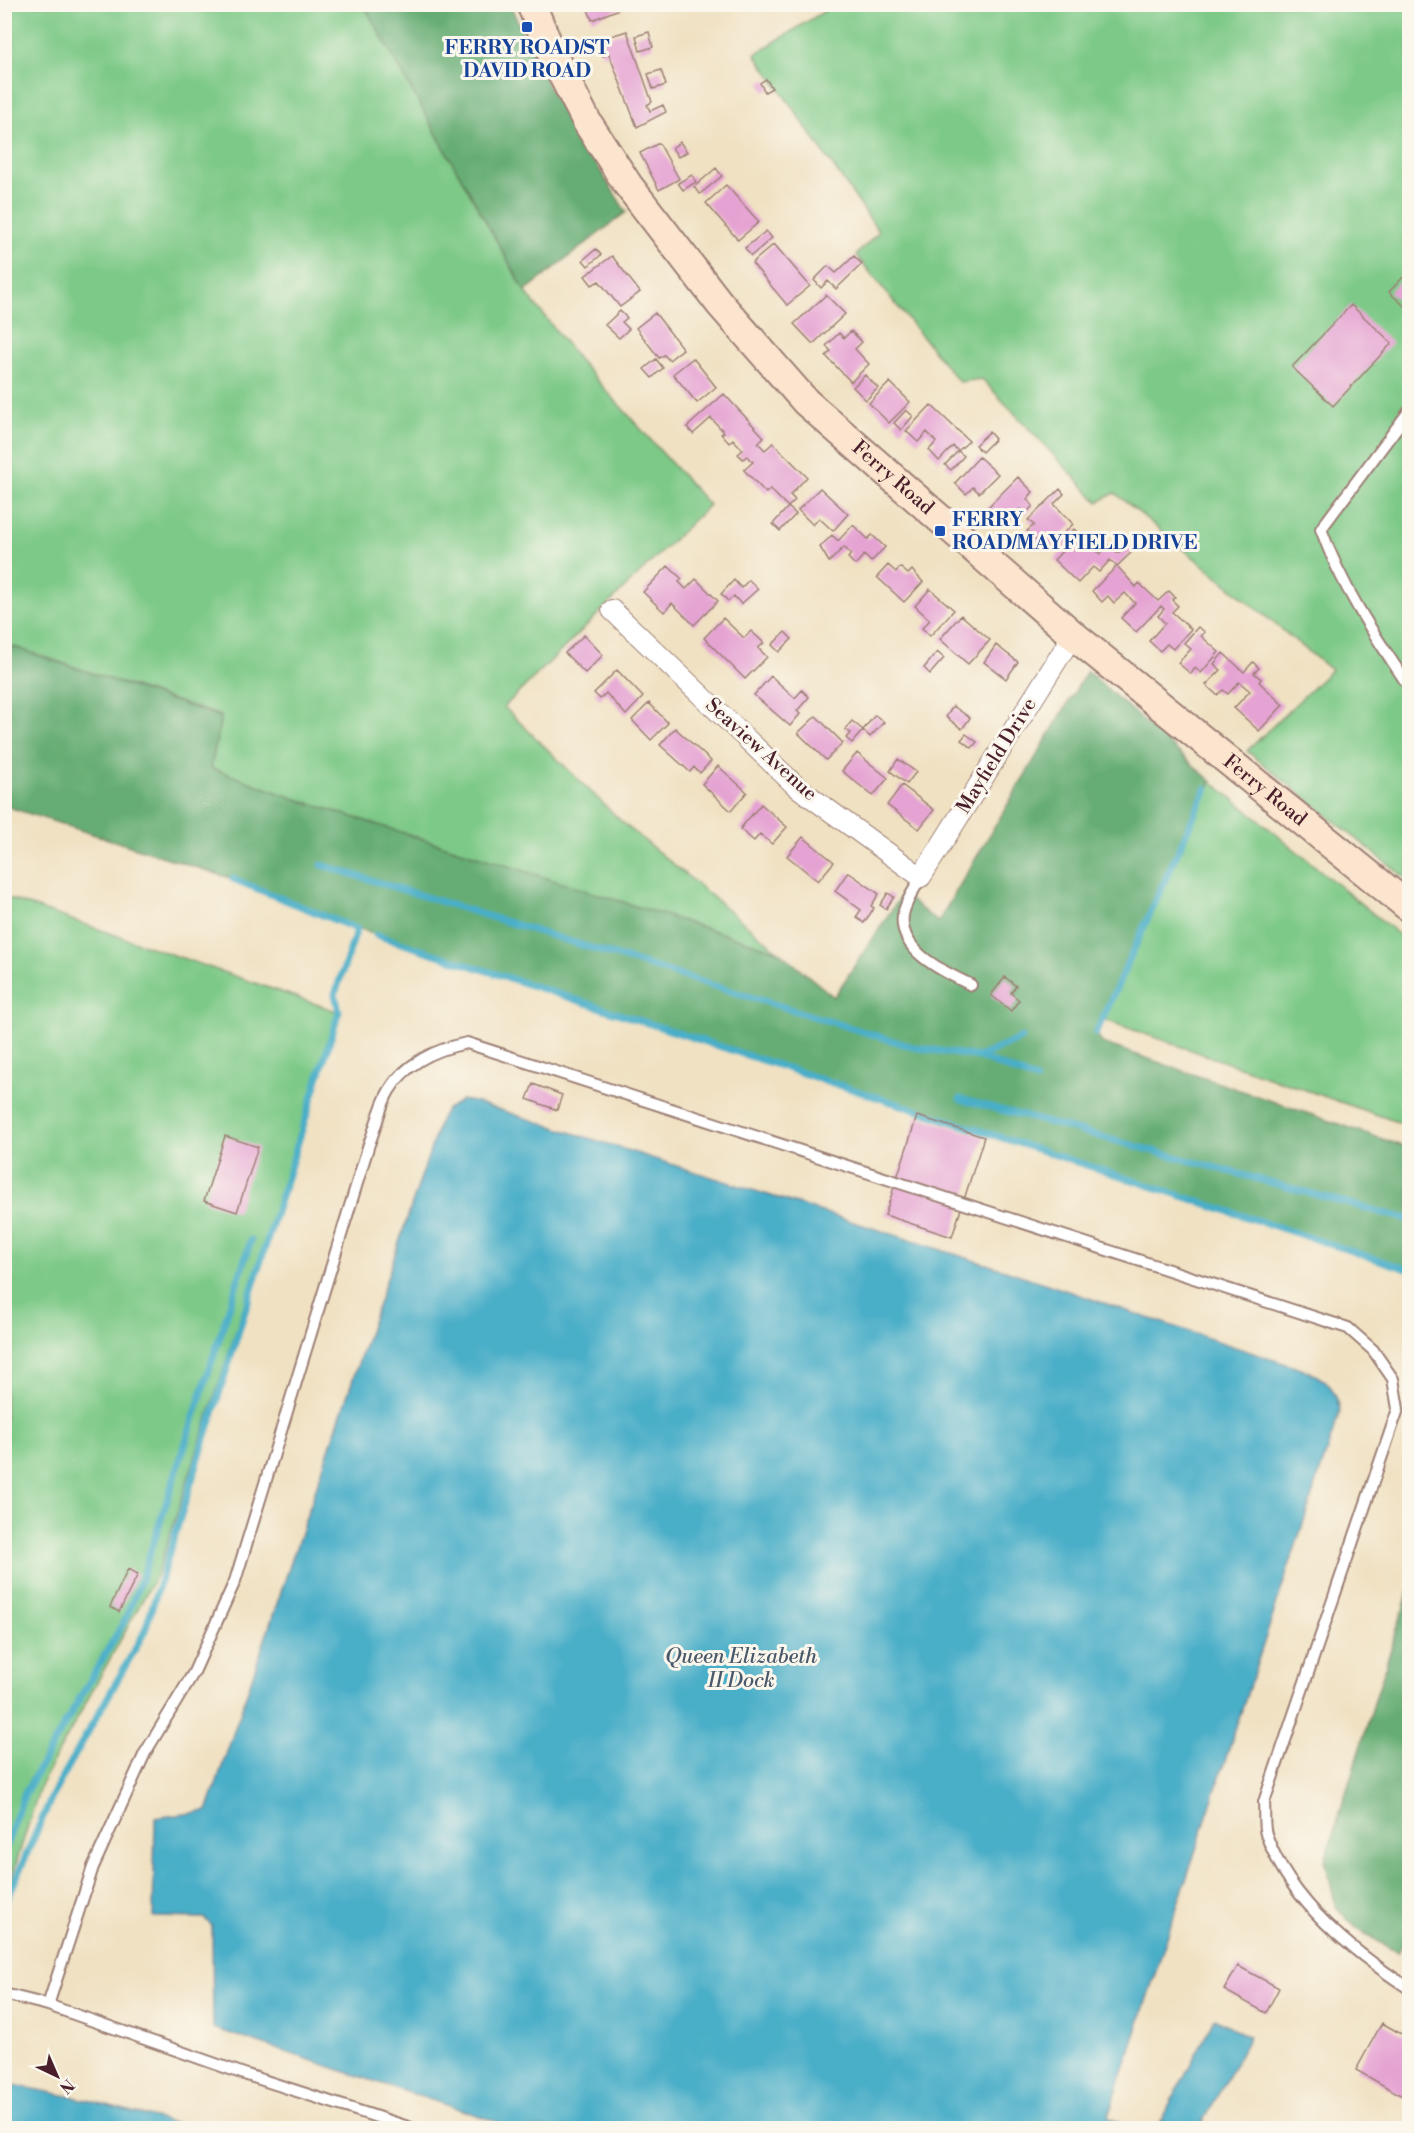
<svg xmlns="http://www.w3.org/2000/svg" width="1414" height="2133" font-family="'Libre Bodoni',serif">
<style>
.green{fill:#7dc987;stroke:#647459;stroke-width:1.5}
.forest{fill:#66ad74;stroke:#586650;stroke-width:1.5}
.water{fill:#48aec8;stroke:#49667a;stroke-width:1.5}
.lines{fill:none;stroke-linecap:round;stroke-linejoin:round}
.stream{stroke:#48aec8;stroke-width:7}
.building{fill:#e5a3d3}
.lane-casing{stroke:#9d8076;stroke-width:14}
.street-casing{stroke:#9d8076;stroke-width:22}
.secondary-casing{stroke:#9d8076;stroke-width:32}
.lane{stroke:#fff;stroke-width:10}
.street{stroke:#fff;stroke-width:20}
.secondary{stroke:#fbe5cf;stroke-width:28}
.transit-dot{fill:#1a4fb4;stroke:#fbf7ec;stroke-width:2}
.labels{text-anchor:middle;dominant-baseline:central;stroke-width:6;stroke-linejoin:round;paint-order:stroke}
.transit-label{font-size:20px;font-weight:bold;fill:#164399;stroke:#fbf7ec}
.street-label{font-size:20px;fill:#4a1f2b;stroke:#fbf7ec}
.water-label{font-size:21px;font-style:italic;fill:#49586a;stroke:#fbf7ec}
</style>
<rect width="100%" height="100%" fill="#fbf7ec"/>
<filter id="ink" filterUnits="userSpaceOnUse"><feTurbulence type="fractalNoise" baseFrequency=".0167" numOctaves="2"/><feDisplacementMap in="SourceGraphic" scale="12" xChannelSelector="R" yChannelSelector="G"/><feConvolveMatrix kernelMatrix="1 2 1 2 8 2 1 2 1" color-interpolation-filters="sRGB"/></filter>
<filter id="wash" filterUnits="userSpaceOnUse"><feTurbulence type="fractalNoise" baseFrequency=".008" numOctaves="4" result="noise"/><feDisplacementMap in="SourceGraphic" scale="24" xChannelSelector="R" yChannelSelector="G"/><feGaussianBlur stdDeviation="1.35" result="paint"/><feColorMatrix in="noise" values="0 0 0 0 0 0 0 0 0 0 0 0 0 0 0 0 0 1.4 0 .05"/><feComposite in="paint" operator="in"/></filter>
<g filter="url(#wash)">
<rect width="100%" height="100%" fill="#f0e1c2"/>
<!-- green -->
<path class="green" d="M 5,5 L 364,5 L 525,291 L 578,359 L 709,505 L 504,707 L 622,822 L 778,951 L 298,800 L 211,768 L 221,716 L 5,644 Z
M 834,5 L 1409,5 L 1409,881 L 1247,751 L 1331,670 L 1115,493 L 1098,502 L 982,379 L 959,382 L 856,255 L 879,232 L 755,54 Z
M 1211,781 L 1409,943 L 1409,1126 L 1102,1019 Z
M 5,897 L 339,1012 L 158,1572 L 41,1784 L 5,1899 Z"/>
<!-- forest -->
<path class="forest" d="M 364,5 L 510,5 L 549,88 L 626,212 L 525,291 Z
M 5,644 L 221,717 L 211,768 L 299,800 L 778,951 L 834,997 L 902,894 L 938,922 L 1087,671 L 1211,781 L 1096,1033 L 1102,1043 L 1409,1148 L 1409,1270 L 376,935 L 233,879 L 5,806 Z
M 1409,1591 L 1410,1930 L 1398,1953 L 1357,1929 L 1336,1907 L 1325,1860 Z"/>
<!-- water -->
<path class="water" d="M 462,1100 L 475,1102 L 1011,1272 L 1307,1371 C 1327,1380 1336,1388 1340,1411 L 1108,2117 L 1129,2128 L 516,2128 L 213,2028 L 212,1926 L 204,1918 L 153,1917 L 155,1818 L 207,1811 L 441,1118 L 447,1109 Z
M 1215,2018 L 1249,2037 L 1200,2128 L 1157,2128 Z
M 4,2083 L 88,2100 L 192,2128 L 5,2128 Z"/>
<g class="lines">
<!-- stream -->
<path class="stream" d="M 322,865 L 913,1047 L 979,1057 L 1036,1080
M 376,935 L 1410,1270
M 1096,1033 L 1206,789
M 979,1057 L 1022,1038
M 960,1099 L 1410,1220
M 4,1851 L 25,1793 L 125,1620 L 143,1575 L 251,1240
M 4,1906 L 53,1794 L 144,1633 L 339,1012 L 335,994 L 357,929 L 233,879"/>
</g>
<g id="blocks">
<!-- building -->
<path class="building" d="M 586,4 L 629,4 L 629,5 L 592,20 Z
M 627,31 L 652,102 L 647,105 L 650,111 L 663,105 L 666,112 L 637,127 L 609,54 L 603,56 L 598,40 Z
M 649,32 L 653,47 L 640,51 L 636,36 Z
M 661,70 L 666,85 L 653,89 L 648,74 Z
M 766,79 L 772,88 L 765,92 L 760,83 Z
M 680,142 L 687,152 L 678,157 L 672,148 Z
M 659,143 L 679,179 L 659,190 L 640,153 Z
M 716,168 L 722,176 L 700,194 L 694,187 Z
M 692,175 L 696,182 L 683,190 L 678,183 Z
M 726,185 L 759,222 L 738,240 L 706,203 Z
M 766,231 L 772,238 L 751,256 L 745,248 Z
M 774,244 L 810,286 L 787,305 L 752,263 Z
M 596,249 L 601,255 L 588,266 L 583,260 Z
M 612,256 L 640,292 L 620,307 L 599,281 L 592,285 L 585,276 Z
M 854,256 L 862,264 L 836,289 L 828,281 L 821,288 L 814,280 L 828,266 L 836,273 Z
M 1410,270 L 1410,311 L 1389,292 Z
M 826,295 L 845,314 L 813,344 L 794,324 Z
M 1351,305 L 1392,343 L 1333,406 L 1292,367 Z
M 620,311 L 627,318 L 622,322 L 629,329 L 619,338 L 605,325 Z
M 655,313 L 683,349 L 669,360 L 664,355 L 659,358 L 636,328 Z
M 851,331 L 862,342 L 855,349 L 869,364 L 851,382 L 826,356 L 831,351 L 826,346 L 839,333 L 844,338 Z
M 693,358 L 716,387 L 697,403 L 673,374 Z
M 656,359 L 663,368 L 652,378 L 644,369 Z
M 865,375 L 878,388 L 866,400 L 853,387 Z
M 890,382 L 910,402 L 889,423 L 869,403 Z
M 724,394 L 764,437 L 758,443 L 765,450 L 773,443 L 807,477 L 790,495 L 795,500 L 788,507 L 770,489 L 766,493 L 744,470 L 753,462 L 747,456 L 743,459 L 738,454 L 743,450 L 733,439 L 729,443 L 721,434 L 724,432 L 711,418 L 693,434 L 687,427 Z
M 931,405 L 969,441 L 958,451 L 953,446 L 939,461 L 929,450 L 936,442 L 927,432 L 918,442 L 906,431 Z
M 906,410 L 913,416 L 901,430 L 894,423 Z
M 989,432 L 995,439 L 982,452 L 975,445 Z
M 958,451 L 964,456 L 951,470 L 945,465 Z
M 979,457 L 998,474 L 979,493 L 973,487 L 966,494 L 955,483 Z
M 1018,477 L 1033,492 L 1027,499 L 1033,506 L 1025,514 L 1020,509 L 1006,523 L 1000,518 L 997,521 L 986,509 Z
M 820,488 L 848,514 L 833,531 L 819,518 L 813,525 L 798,510 Z
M 1060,489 L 1064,494 L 1054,504 L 1073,524 L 1047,550 L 1027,531 L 1034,525 L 1028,520 Z
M 788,507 L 796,514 L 780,531 L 773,524 Z
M 853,525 L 868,539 L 872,535 L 885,547 L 871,562 L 864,555 L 855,565 L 848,558 L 851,554 L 844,547 L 829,562 L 820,547 L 832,535 L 838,541 Z
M 1074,529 L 1100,554 L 1109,545 L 1118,553 L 1127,544 L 1133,551 L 1117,566 L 1110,560 L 1099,572 L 1093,567 L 1078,583 L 1054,560 L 1066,547 L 1061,542 Z
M 888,565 L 896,572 L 900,567 L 908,574 L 912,570 L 923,582 L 904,602 L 877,577 Z
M 668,566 L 682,579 L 679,582 L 686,589 L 696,579 L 718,601 L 694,625 L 672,603 L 664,612 L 643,592 Z
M 1117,566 L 1136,587 L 1139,583 L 1158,601 L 1169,591 L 1175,597 L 1172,600 L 1178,606 L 1172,612 L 1191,629 L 1173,649 L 1167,644 L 1160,651 L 1149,641 L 1165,623 L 1158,616 L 1164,609 L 1161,606 L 1136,632 L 1121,618 L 1135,603 L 1125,593 L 1114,603 L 1108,596 L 1102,602 L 1092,591 Z
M 734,580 L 741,588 L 749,580 L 758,589 L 741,604 L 734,596 L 728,601 L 721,594 Z
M 930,589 L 954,610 L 930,636 L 922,628 L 930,620 L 915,606 Z
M 961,615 L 990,640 L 968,664 L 940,639 Z
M 723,618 L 744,638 L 751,631 L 764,643 L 758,648 L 767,657 L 745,679 L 704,638 Z
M 1198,627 L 1205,632 L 1201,636 L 1219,652 L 1201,673 L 1195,668 L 1191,674 L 1178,663 L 1191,649 L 1184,643 Z
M 785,632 L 792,639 L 779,652 L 772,645 Z
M 584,635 L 603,655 L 585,673 L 565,653 Z
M 996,645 L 1018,662 L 1006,679 L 984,662 Z
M 937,652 L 944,658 L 930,674 L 924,668 Z
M 1223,653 L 1244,672 L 1253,662 L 1259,668 L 1254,673 L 1261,679 L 1259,682 L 1283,705 L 1259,731 L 1234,708 L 1250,691 L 1239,682 L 1228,694 L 1223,690 L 1217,695 L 1206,685 L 1221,670 L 1214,664 Z
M 617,670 L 643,697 L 626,715 L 606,693 L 600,699 L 594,693 Z
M 771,676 L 795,698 L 802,690 L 809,697 L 797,711 L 800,714 L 790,726 L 754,695 Z
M 649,703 L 668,723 L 651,740 L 632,720 Z
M 953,706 L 970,718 L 962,729 L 946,717 Z
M 875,715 L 884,722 L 870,737 L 863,730 Z
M 816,716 L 843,743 L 826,760 L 798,733 Z
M 852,721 L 863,730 L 852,743 L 846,738 L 851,733 L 845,729 Z
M 675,728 L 711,761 L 700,773 L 694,767 L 690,772 L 660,745 Z
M 966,734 L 977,742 L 972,748 L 961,740 Z
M 857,753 L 888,778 L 873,796 L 842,771 Z
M 898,759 L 916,772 L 907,784 L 890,771 Z
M 718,766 L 747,792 L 731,811 L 702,784 Z
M 902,785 L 934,810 L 919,829 L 887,805 Z
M 761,804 L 787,827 L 772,844 L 760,834 L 754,841 L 740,829 Z
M 803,837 L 834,862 L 818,881 L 787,856 Z
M 848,872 L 879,894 L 871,906 L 874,908 L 864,923 L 856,917 L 861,910 L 835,891 Z
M 888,893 L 894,897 L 886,909 L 880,905 Z
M 1005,977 L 1016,986 L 1011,993 L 1019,1000 L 1011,1011 L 991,995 Z
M 533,1084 L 562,1095 L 557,1110 L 527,1099 Z
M 917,1116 L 984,1137 L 952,1237 L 885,1215 Z
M 225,1136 L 258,1147 L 237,1212 L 204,1201 Z
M 128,1569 L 138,1574 L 119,1612 L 110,1607 Z
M 1238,1966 L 1279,1988 L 1266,2013 L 1224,1990 Z
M 1382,2023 L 1410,2039 L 1410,2088 L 1404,2097 L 1356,2070 Z"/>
</g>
</g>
<g filter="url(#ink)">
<use href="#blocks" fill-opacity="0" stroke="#9d8076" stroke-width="1.5"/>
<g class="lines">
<defs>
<path id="lane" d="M 1410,410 L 1321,529 C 1342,588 1375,636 1410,688
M 921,877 C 915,889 905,902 903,915 C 898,952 945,972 971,985
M 4,1994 L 48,2005 L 247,2075 L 411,2128
M 48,2005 L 93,1867 L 145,1753 L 194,1672 L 235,1581 L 369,1144 C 376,1127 380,1106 389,1091 C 405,1063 437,1049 467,1043 L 1348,1328 L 1373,1350 L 1393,1379 L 1398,1409 L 1264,1802 C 1265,1812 1263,1825 1266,1834 C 1290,1902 1352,1951 1410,1989"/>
<path id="street" d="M 612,610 L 797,787 L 921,877 L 1073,635"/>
<g id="secondary">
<path id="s1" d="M 531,4 L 552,54 L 587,122 L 628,185 L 720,304 L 806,402 L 1073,635 L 1410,908"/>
</g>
</defs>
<!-- lane casing -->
<use href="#lane" class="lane-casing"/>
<!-- street casing -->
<use href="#street" class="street-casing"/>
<!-- secondary casing -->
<use href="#secondary" class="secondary-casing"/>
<!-- lane -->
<use href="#lane" class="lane"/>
<!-- street -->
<use href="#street" class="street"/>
<!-- secondary -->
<use href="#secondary" class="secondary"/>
</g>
</g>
<!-- markers -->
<g class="transit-dot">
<rect x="521" y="21" width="12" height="12" rx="3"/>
<rect x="934" y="525" width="12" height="12" rx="3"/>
</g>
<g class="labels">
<!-- transit labels -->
<g class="transit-label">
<text x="527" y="48">FERRY ROAD/ST<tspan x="527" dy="23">DAVID ROAD</tspan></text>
<text x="952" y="520" text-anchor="start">FERRY<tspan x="952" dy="23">ROAD/MAYFIELD DRIVE</tspan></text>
</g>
<!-- street labels -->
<g class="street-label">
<text stroke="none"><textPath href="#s1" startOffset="602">Ferry Road</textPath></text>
<text transform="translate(761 750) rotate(42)">Seaview Avenue</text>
<text transform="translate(997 756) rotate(-58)">Mayfield Drive</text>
<text stroke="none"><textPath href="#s1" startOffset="1088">Ferry Road</textPath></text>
</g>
<!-- water labels -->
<g class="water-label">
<text x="741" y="1657">Queen Elizabeth<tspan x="741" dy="24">II Dock</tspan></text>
</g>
</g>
<!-- margin -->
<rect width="1414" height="2133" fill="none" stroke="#fbf7ec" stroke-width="24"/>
<!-- north arrow -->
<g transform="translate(57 2076) rotate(136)" stroke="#fbf7ec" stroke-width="4.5" paint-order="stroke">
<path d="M0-4.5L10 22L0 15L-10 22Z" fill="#4a1f2b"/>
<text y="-9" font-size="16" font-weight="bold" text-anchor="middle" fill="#4a1f2b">N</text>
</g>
</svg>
